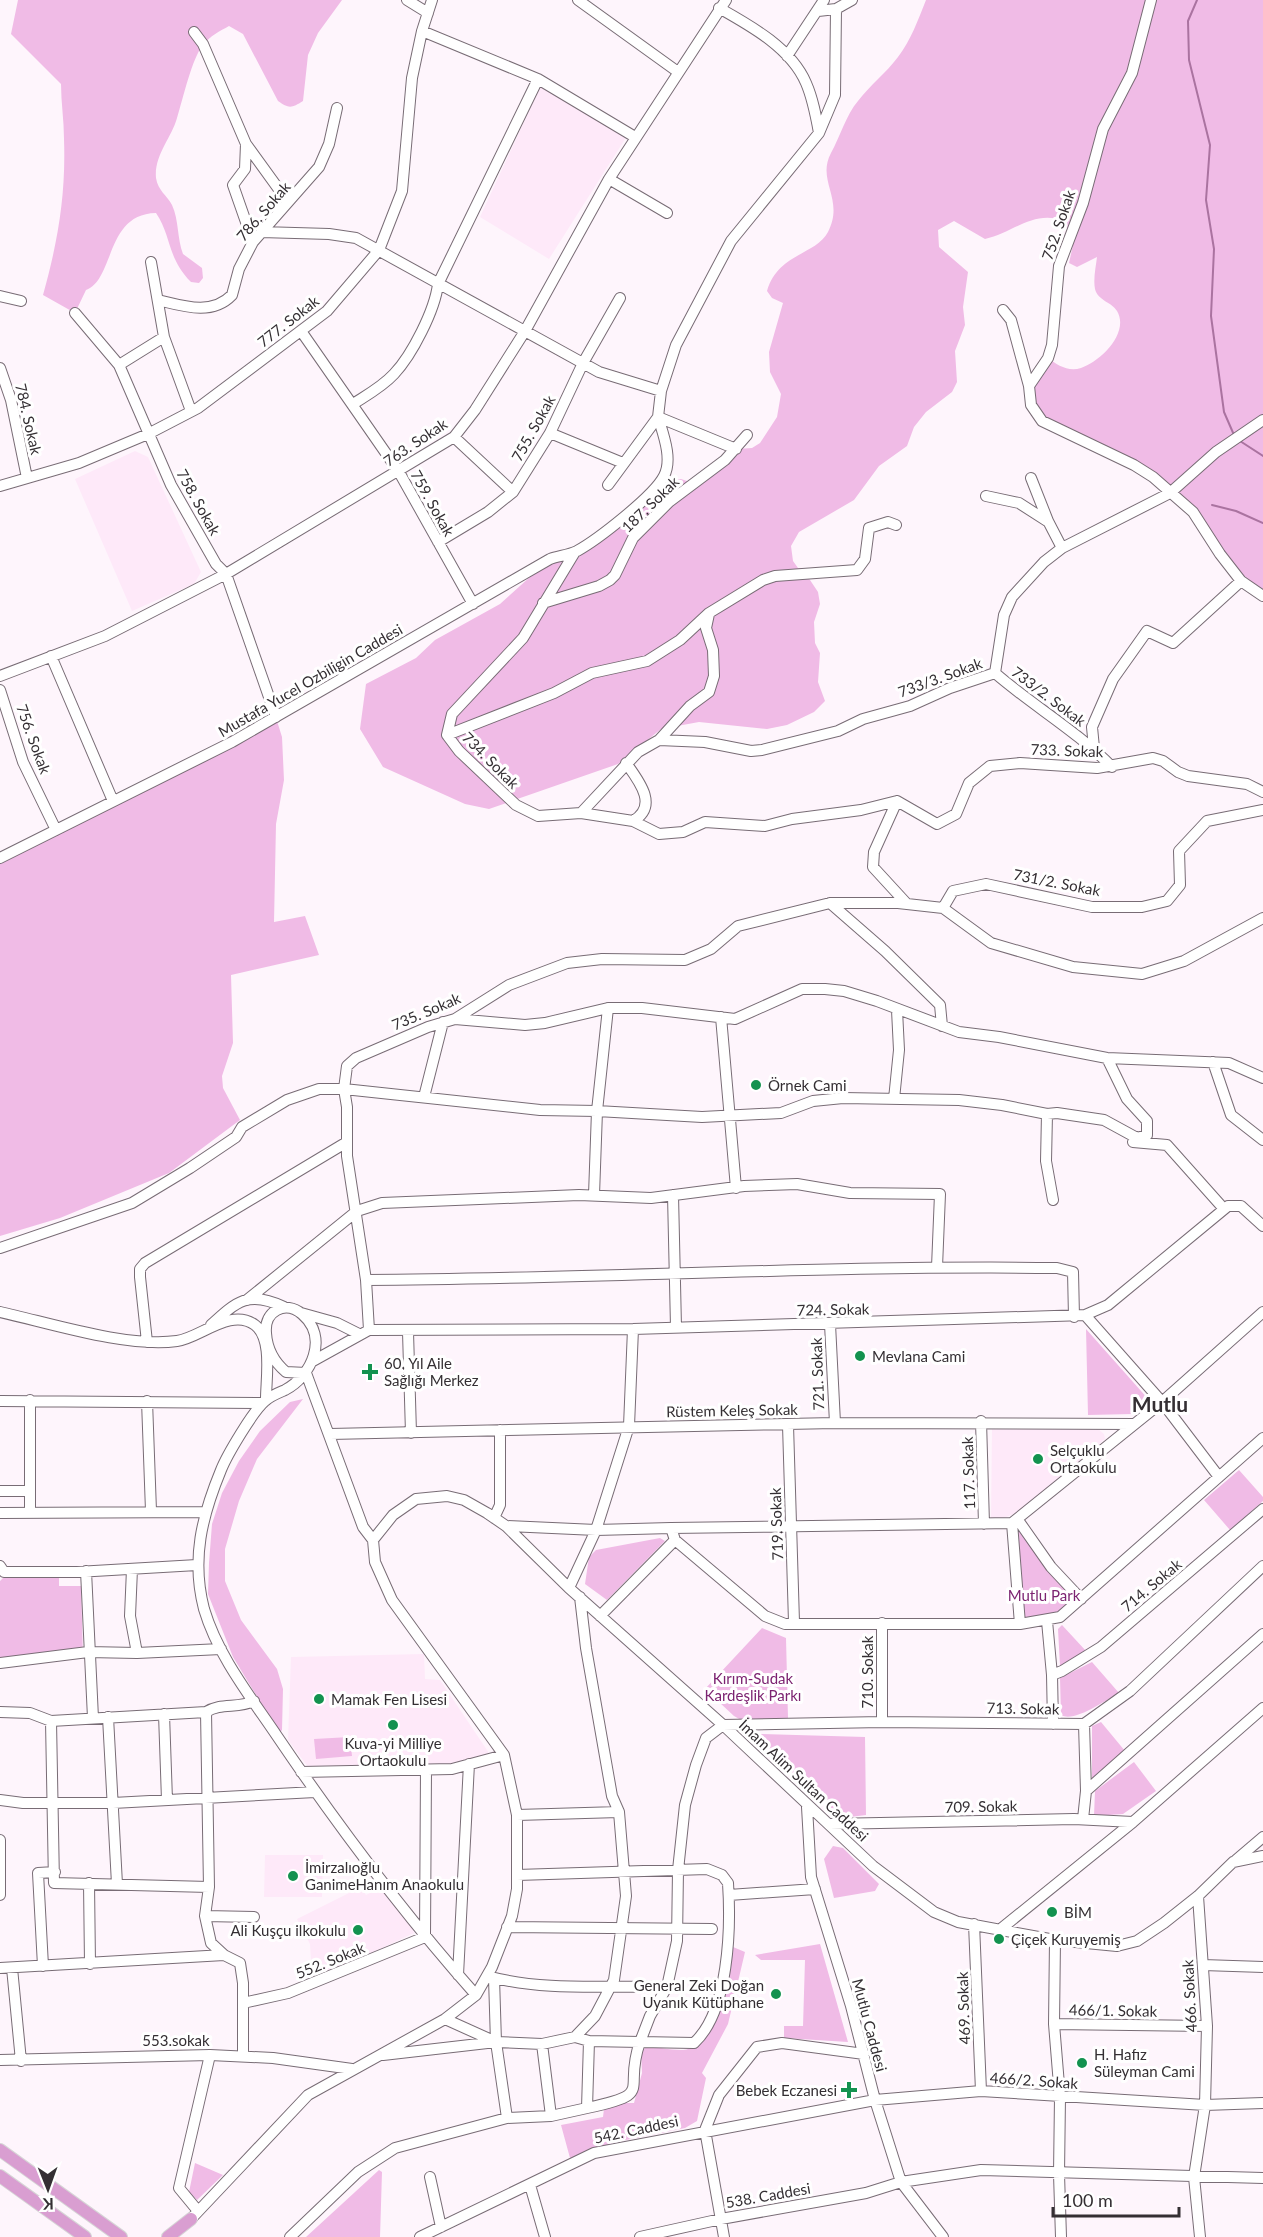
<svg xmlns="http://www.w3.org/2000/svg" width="1263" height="2237" font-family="Lato,sans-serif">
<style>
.built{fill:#fee9f9}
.green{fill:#f0bbe6}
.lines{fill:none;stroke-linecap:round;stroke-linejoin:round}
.stream{stroke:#aa73a0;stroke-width:2}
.minor-casing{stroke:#786c75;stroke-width:12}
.major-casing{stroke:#d6d5d6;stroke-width:14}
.minor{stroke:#fff;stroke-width:10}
.major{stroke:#d99ed1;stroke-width:12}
.poi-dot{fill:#13924f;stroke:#fff;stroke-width:2}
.labels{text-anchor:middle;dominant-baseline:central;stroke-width:6;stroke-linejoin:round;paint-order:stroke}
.street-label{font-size:15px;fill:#342f33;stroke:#fff}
.poi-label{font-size:15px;fill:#342f33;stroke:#fff;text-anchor:start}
.park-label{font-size:15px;fill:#7c2371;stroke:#fff}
.district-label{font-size:21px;font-weight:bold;fill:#342f33;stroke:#fff}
</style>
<rect width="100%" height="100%" fill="#fef5fc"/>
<!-- built -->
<path class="built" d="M 541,85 L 627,136 L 549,259 L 480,217 Z
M 135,451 L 148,457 L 201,572 L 194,584 L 132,611 L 75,479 Z
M 992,1428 L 1098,1429 L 1104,1434 L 1105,1439 L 1019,1512 L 1001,1519 L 991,1518 Z
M 424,1654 L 425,1679 L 440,1680 L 491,1756 L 451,1764 L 308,1767 L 288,1740 L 291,1657 Z
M 265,1855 L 323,1855 L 322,1897 L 264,1897 Z
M 361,1887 L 366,1895 L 382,1887 L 412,1926 L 414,1933 L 335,1970 L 312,1976 L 310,1944 L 297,1919 Z"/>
<!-- green -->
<path class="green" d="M 18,0 L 342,0 L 318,33 L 308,55 L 303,101 C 292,108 289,109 278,101 L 243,34 L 229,26 C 220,31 210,36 203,45 C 192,58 183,99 177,118 C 172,137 154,155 156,178 C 158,191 167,195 172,205 C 179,220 177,238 183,254 L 202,268 L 203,278 L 199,283 L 191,282 C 167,258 172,237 156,213 C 105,214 115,279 86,290 L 75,313 L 43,295 C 58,241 66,195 64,139 C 64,121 61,102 61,84 L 11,34 Z
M 926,0 L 1263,0 L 1263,596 L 1241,581 L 1206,531 L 1153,477 L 1042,421 L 1029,395 L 1048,358 C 1057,365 1068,372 1081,368 C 1100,362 1130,333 1117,311 C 1112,302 1098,301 1095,289 C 1093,279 1096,266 1097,257 L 1077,267 L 1069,263 L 1073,245 L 1064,221 C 1034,209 1013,233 985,239 L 954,221 L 938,230 L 939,247 L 968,272 L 963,307 L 965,325 L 955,351 L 957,382 L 952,392 L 926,412 L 914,427 L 907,446 L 879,466 L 854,500 L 799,532 L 791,546 L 793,561 L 798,568 L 802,568 L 818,592 L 820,604 L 814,622 L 815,643 L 820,653 L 818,682 L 825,701 L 814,712 L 787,725 L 767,729 L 699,722 L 661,729 L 618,764 L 489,809 L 465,804 L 383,767 L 360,729 L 366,684 L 416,658 L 435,640 L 500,604 L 550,559 L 575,552 L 659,483 L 681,479 L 693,483 L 736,449 L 752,448 L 760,443 L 777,417 L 781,394 L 770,372 L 769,352 L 783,303 L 772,298 L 767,291 C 778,253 816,255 828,232 C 845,199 816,181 831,153 C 840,137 846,115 858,101 C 870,85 886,73 898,57 C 911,40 918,20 926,0 Z
M 277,721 L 282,737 L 284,780 L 276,824 L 274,922 L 305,916 L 319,955 L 231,975 L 233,1043 L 222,1076 L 223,1088 L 240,1120 L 169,1173 L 60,1218 L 0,1236 L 0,864 Z
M 1086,1329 L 1149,1400 L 1133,1414 L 1088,1415 Z
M 303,1399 L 257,1459 L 239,1501 L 225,1549 L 225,1581 L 241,1620 L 277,1669 L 283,1689 L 282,1730 L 279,1733 L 233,1657 L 208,1594 L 209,1563 L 212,1524 L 222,1493 L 239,1461 L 260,1431 L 290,1402 Z
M 1239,1470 L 1263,1497 L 1263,1501 L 1230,1530 L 1204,1500 Z
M 1023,1530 L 1074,1599 L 1057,1613 L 1025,1618 L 1018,1532 Z
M 660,1538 L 665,1541 L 607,1600 L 585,1584 L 589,1557 L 596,1550 Z
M 3,1578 L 59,1578 L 59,1586 L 81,1586 L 83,1658 L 0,1659 L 0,1581 Z
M 1062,1625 L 1086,1651 L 1060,1666 L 1058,1629 Z
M 762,1628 L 786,1638 L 788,1718 L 741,1720 L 734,1716 L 705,1689 Z
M 1092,1662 L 1119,1693 C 1106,1700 1074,1723 1061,1715 L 1060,1678 Z
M 1101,1722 L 1125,1751 L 1092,1779 L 1092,1726 Z
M 760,1734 L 865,1737 L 866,1815 L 842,1818 L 759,1743 Z
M 350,1737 L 352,1756 L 316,1759 L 314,1739 Z
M 1134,1762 L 1156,1791 L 1123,1814 L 1094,1816 L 1095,1791 Z
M 833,1846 L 843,1848 L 879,1884 L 875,1891 L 834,1898 L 824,1859 Z
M 820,1944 L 848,2042 L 784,2038 L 784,2026 L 803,2026 L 805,1960 L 761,1960 L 755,1955 Z
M 733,1947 L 745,1952 L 728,2024 L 702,2073 L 706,2078 L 697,2121 L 685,2128 L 616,2142 L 570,2158 L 561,2125 L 603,2117 L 604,2109 L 618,2103 L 634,2103 L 642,2073 L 641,2052 L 647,2046 C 656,2047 681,2052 688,2049 C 722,2039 726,1978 733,1947 Z
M 195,2163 L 223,2175 L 197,2200 L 189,2192 Z
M 379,2170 L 382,2172 L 380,2237 L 306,2237 Z"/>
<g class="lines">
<!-- stream -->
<path class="stream" d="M 1197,0 L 1188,21 L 1189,60 L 1210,145 L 1206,200 L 1214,249 L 1211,316 L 1224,412 L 1234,435
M 1240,441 L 1263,456
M 1212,505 L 1236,511 L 1263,523"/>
<defs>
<path id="minor" d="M 407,0 L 428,13
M 578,0 L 678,72
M 1151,0 L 1132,73 L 1103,129 L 1083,203 L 1059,266 L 1052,345 L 1048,358 L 1029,386 L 1031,405 L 1042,421 L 1134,465 L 1153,477 L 1193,512 L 1220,554 L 1241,581 L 1263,596
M 719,8 C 751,26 791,48 806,83 C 813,99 816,116 819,133
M 836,9 L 852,0
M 422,31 L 538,79 L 635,137
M 194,32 L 203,44 L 246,144 L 288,202
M 787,56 L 824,0
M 246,144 L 245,169 L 233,185 L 253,242
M 609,179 L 667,213
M 261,232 L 329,234 L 356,238 L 599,372 L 661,391
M 151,262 L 164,337 L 191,411
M 0,296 L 21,301
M 158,300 C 183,306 212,316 232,295 L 239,269 L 253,242 L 319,167 L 329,144 L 337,108
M 1003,310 L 1011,320 L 1029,386
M 75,313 L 119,365 L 171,485 L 216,564 L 226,574 L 276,717
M 301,331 L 399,472 L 473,604
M 119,365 L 164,337
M 0,368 L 11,400 L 27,478
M 353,404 C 367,395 382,387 394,374 C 412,355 435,310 438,284 L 538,79
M 658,417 L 736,449
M 550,433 L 623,463
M 454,437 L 513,492
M 1031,478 L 1048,521 L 1062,548
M 608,485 L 658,417 L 661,391 L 676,345 L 731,241 L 819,133 L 835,95 L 836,9 L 818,11
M 0,486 L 79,463 L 148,434 L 198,408 L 327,311 L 379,250 L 402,191 L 412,78 L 422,31 L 432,0
M 986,496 L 1019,503 L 1047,521
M 438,542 L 488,512 L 513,492 L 550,433 L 583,363 L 620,298
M 575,552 L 523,638 L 452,714 L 447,735 L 459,751 L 516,805 L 538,816 L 581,813 L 633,821 L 659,834 L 683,832 L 705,822 L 765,826 L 792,819 L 861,810 L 897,801 L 874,852 L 873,867 L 907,904
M 543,603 L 599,586 L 610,580 L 615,575 L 633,538 L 669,502 L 725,460 L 747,435
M 51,656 L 113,801
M 995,673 C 1033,706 1077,731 1112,767
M 0,676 L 105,636 L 226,574 L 454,437 L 475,410 L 525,331 L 609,179 L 726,0
M 0,690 L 23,762 L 56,830
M 447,735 L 554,693 L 592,673 L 647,661 L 680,640 L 709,613 L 763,580 L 775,576 L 857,570 L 865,559 L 869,528 L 888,522 L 896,525
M 659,740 L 705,742 L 751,751 L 762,750 L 838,731 L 863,719 L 910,706 L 950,688 L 995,673 L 1004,615 L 1012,597 L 1044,562 L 1062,548 L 1170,493 L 1216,452 L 1263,420
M 1094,748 L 1092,727 L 1113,679 L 1147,631 L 1173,643 L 1241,581
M 626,763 C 639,781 659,806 633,821
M 897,801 L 937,824 L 956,814 L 969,783 L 990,766 L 1020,763 L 1097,768 L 1153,758 L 1163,761 L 1178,772 L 1188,776 L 1247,784 L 1263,792
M 581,813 L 638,752 L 659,740 L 690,706 L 709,692 L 714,676 L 713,650 L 706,628 L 709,614
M 0,858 L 232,742 L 550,559 C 558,556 569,555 577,551 C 597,540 654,496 664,476 C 673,459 663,434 658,417
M 830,903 L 885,951 L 940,1005 L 942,1026
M 943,908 L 991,943 L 1073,967 L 1142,974 L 1184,961 L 1263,918
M 721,1017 L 736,1188
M 455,1019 L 525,1025 L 545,1023 L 608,1008 L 642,1008 L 735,1019 L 802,989 L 825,989 L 844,991 L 877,1001 L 959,1032 L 999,1037 L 1107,1058 L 1229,1063 L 1263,1078
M 1213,1062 L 1231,1115 L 1263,1140
M 424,1097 L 443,1022
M 894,1099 L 899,1050 L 897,1010
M 1047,1114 L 1046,1161 L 1053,1200
M 1133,1142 L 1167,1145 L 1224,1209
M 594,1195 L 597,1111 L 702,1117 L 781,1113 L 813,1101 L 843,1098 L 959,1100 L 1002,1105 L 1047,1114 L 1057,1113 L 1104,1120 L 1137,1138 L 1147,1135 L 1147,1121 L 1127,1099 L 1107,1058
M 673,1195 L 676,1327
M 0,1248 L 132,1203 L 190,1168 L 236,1137 L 242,1127 L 287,1100 L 319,1089 L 344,1089 L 347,1066 L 356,1058 L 428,1027 L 455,1019 L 509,985 L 567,963 L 602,959 L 685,960 L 711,949 L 738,926 L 830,903 L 898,903 L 943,908 L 953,891 L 986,884 L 1092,907 L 1142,907 L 1167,901 L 1180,885 L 1179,851 L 1207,821 L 1263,810
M 366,1280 L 347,1156 L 347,1107 L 344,1089 L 540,1110 L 597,1111 L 608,1008
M 247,1300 L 357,1211 L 382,1203 L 579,1195 L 651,1198 L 744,1186 L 797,1184 L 850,1193 L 940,1194 L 937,1267
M 0,1312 C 50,1323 127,1348 177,1341 C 200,1338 231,1307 255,1325 C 273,1339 266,1378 266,1399
M 301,1313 L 337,1323 L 359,1334
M 1085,1315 L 1162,1402 L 1219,1477
M 830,1324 L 835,1423
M 211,1325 C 237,1301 249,1290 284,1307
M 369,1330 L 366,1280 C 596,1279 826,1265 1057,1268 L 1073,1272 L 1074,1317
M 408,1332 L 411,1433
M 147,1342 L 140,1277 L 140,1269 L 145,1263 L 347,1142
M 313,1361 L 369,1330 L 633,1329 L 1085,1315 L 1108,1305 L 1228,1206 L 1241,1206 L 1263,1226
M 306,1373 L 286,1372 C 273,1361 267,1349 266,1333 C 264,1311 285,1300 302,1314 C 329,1337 312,1376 285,1390 C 278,1393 270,1396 265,1401 C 253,1411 227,1455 221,1470 C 202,1516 191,1559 204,1609 C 218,1656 250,1696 277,1736 C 338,1826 404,1914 476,1995
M 30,1400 L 30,1513
M 0,1401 L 262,1403
M 147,1401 L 151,1511
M 981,1421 L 984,1524
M 788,1425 L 794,1622
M 330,1434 L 835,1423 L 1134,1424
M 0,1491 L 30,1491
M 0,1513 L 204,1512
M 494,1518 L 500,1505 L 500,1430
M 1018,1520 L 1051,1567 L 1081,1599
M 1012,1523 L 1020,1624
M 506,1526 L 596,1530 L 671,1528 L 675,1540 L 765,1616 L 785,1624 L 1020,1624 L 1060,1617 L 1263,1438
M 671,1528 L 1012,1523 L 1162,1402 L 1263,1312
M 373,1540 L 393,1515 L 416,1499 L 447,1496 L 464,1500 L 487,1513 L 506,1526 L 569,1588 L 723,1725 L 873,1866 L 934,1912 L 958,1922 L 1055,1940 L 1117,1946 L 1137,1941 L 1164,1923 L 1198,1896 L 1233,1862 L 1263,1856
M 0,1566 L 4,1572 L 77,1572 L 197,1565
M 132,1569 L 130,1616 L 137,1653
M 86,1571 L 93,1718
M 569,1588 L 596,1530 L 629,1426 L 633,1329
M 600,1616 L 675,1540
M 1047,1621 L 1052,1675 L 1053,1724
M 0,1663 L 88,1652 L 137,1653 L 221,1649
M 1052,1675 L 1062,1671 L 1101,1647 L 1263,1509
M 0,1712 L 30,1713 L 51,1721 L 206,1712 L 209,1887 L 205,1916 L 211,1943 L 224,1955 L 240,1963 L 243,1983 L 243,2056
M 206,1712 C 221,1702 238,1709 254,1701
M 164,1714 L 167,1800
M 108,1717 L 117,1884
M 51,1721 L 54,1883 L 209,1887
M 882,1722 L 882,1623
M 301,1772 L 452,1769 L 504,1755
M 1086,1791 L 1263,1634
M 0,1800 L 23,1803 L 113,1803 L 315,1792
M 807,1807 L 811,1877 L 851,2006 L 875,2100 L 901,2182 L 943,2237
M 517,1815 L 619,1812
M 1083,1819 L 1086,1791 L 1084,1724
M 830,1824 L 1074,1819 L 1133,1822
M 0,1840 L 0,1895
M 1236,1860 L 1263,1837
M 517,1875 L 707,1869 L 722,1875 L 728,1883 C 731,1928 729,2011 694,2043 L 640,2042 C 622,2092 657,2093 587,2108
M 89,1883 L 90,1964
M 729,1895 L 815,1889
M 1198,1896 L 1207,2026 L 1205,2105 L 1194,2177 L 1200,2237
M 205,1916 L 254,1917
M 974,1924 L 981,2091
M 507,1927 L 712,1929
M 1002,1928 L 1133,1822 L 1263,1708
M 1055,1940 L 1054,2024 L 1060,2097 L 1059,2174 L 1061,2237
M 1203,1965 L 1263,1967
M 43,1966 L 38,1873 L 55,1872
M 0,1968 L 224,1955
M 12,1968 L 21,2061
M 458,1975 L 469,1764
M 487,1976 C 546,1992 606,1985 667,1987
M 494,1978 L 496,2042 L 507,2118
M 243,2003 L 288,1993 L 425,1937 L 426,1769
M 445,2019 L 496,2042 L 542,2044 L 575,2037 L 589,2041 L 640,2042 L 650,2016 L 667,1987 L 677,1941 L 678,1870 L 685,1805 L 696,1765 L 706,1738 L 723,1725 L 882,1722 L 1084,1724 L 1130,1691 L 1263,1566
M 1054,2024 L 1207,2026
M 575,2037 L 595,2016 L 614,1980 L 626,1896 L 619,1812 L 612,1796 L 586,1648 L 580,1597
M 383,2055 L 496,2042
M 0,2060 L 210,2055 L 273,2058 L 352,2069
M 551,2116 L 587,2108 L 589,2041
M 430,2177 L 441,2227
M 530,2185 L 545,2237
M 198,2211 L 179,2188 L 210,2055
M 191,2219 L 308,2095 L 445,2019 L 476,1995 L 492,1967 L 512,1916 L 517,1889 L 517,1815 L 504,1755 L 392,1600 L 375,1562 L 373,1540 L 363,1527 L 306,1373
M 290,2237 L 358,2172 L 395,2148 L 507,2118 L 551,2116 L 542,2044
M 420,2237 L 594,2153 L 875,2100 L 981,2091 L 1205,2105 L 1263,2103
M 640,2237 L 721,2219 L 866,2193 L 901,2182 L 981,2170 L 1263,2178
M 724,2237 L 705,2130 L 719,2095 L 757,2047 L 782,2043 L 864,2054"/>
<path id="major" d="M 0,2150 L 121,2237
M 0,2176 L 85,2237
M 168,2237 L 191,2219"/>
</defs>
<!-- minor casing -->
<use href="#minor" class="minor-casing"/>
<!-- major casing -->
<use href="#major" class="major-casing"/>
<!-- minor -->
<use href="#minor" class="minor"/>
<!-- major -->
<use href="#major" class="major"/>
</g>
<!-- markers -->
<g class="poi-dot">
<circle cx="756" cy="1085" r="6"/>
<circle cx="860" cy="1356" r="6"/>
<path d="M367 1363h6v6h6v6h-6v6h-6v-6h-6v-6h6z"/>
<circle cx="1038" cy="1459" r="6"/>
<circle cx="319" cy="1699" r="6"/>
<circle cx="393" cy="1725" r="6"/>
<circle cx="293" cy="1876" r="6"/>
<circle cx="1052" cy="1912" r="6"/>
<circle cx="358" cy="1930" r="6"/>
<circle cx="999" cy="1939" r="6"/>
<circle cx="776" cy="1994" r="6"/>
<circle cx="1082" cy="2063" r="6"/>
<path d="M846 2081h6v6h6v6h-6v6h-6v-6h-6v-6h6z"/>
</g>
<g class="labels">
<!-- street labels -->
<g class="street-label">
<text transform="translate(263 211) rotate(-49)">786. Sokak</text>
<text transform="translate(1058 225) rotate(-71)">752. Sokak</text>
<text transform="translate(288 321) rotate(-38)">777. Sokak</text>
<text transform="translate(29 419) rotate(77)">784. Sokak</text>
<text transform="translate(533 428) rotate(-61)">755. Sokak</text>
<text transform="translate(415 442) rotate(-34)">763. Sokak</text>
<text transform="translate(199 502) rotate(61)">758. Sokak</text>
<text transform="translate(433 503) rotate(61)">759. Sokak</text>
<text transform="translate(650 504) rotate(-44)">187. Sokak</text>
<text transform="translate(940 677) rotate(-20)">733/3. Sokak</text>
<text transform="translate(310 680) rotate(-30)">Mustafa Yucel Ozbiligin Caddesi</text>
<text transform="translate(1049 696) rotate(37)">733/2. Sokak</text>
<text transform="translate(34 739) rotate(70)">756. Sokak</text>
<text transform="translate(1067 750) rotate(2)">733. Sokak</text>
<text transform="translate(491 760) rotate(45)">734. Sokak</text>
<text transform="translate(1057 882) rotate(11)">731/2. Sokak</text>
<text transform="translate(426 1011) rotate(-23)">735. Sokak</text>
<text transform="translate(833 1309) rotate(-1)">724. Sokak</text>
<text transform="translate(817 1374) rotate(-92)">721. Sokak</text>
<text transform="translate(732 1410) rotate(-1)">Rüstem Keleş Sokak</text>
<text transform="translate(968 1473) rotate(-92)">117. Sokak</text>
<text transform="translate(776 1524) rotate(-92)">719. Sokak</text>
<text transform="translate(1151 1585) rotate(-40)">714. Sokak</text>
<text transform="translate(867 1672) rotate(-90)">710. Sokak</text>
<text transform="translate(1023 1708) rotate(1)">713. Sokak</text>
<text transform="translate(804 1780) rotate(43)">İmam Alim Sultan Caddesi</text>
<text transform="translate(981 1806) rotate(-1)">709. Sokak</text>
<text transform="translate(330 1960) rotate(-22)">552. Sokak</text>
<text transform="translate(1189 1996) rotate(-93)">466. Sokak</text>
<text transform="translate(963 2008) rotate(-92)">469. Sokak</text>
<text transform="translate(1113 2010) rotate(1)">466/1. Sokak</text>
<text transform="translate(870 2025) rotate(75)">Mutlu Caddesi</text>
<text x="176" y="2040">553.sokak</text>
<text transform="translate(1034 2080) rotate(4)">466/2. Sokak</text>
<text transform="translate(636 2129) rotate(-12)">542. Caddesi</text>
<text transform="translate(768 2195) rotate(-10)">538. Caddesi</text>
</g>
<!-- poi labels -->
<g class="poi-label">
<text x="768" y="1085">Örnek Cami</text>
<text x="872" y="1356">Mevlana Cami</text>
<text x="384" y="1363">60. Yıl Aile<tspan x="384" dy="17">Sağlığı Merkez</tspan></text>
<text x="1050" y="1450">Selçuklu<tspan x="1050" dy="17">Ortaokulu</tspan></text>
<text x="331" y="1699">Mamak Fen Lisesi</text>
<text x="393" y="1743" text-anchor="middle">Kuva-yi Milliye<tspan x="393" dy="17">Ortaokulu</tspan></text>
<text x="305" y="1867">İmirzalıoğlu<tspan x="305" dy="17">GanimeHanım Anaokulu</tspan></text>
<text x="1064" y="1912">BİM</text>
<text x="346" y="1930" text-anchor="end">Ali Kuşçu ilkokulu</text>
<text x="1011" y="1939">Çiçek Kuruyemiş</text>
<text x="764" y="1985" text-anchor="end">General Zeki Doğan<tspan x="764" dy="17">Uyanık Kütüphane</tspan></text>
<text x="1094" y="2054">H. Hafız<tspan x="1094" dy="17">Süleyman Cami</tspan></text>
<text x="837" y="2090" text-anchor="end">Bebek Eczanesi</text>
</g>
<!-- park labels -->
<g class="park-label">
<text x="1044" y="1595">Mutlu Park</text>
<text x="753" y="1678">Kırım-Sudak<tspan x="753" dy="17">Kardeşlik Parkı</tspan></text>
</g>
<!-- district labels -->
<g class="district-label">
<text x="1160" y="1403">Mutlu</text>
</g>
</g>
<!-- north arrow -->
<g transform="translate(48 2189) rotate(179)" stroke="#ffffff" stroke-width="4.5" paint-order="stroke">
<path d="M0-4.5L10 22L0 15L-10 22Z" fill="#342f33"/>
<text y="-9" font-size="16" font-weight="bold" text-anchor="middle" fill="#342f33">K</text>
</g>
<!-- scale -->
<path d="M1053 2207v9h126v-9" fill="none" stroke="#342f33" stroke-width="3"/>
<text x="1062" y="2207" font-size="18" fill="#342f33" stroke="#ffffff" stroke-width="4.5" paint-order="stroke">100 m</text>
</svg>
